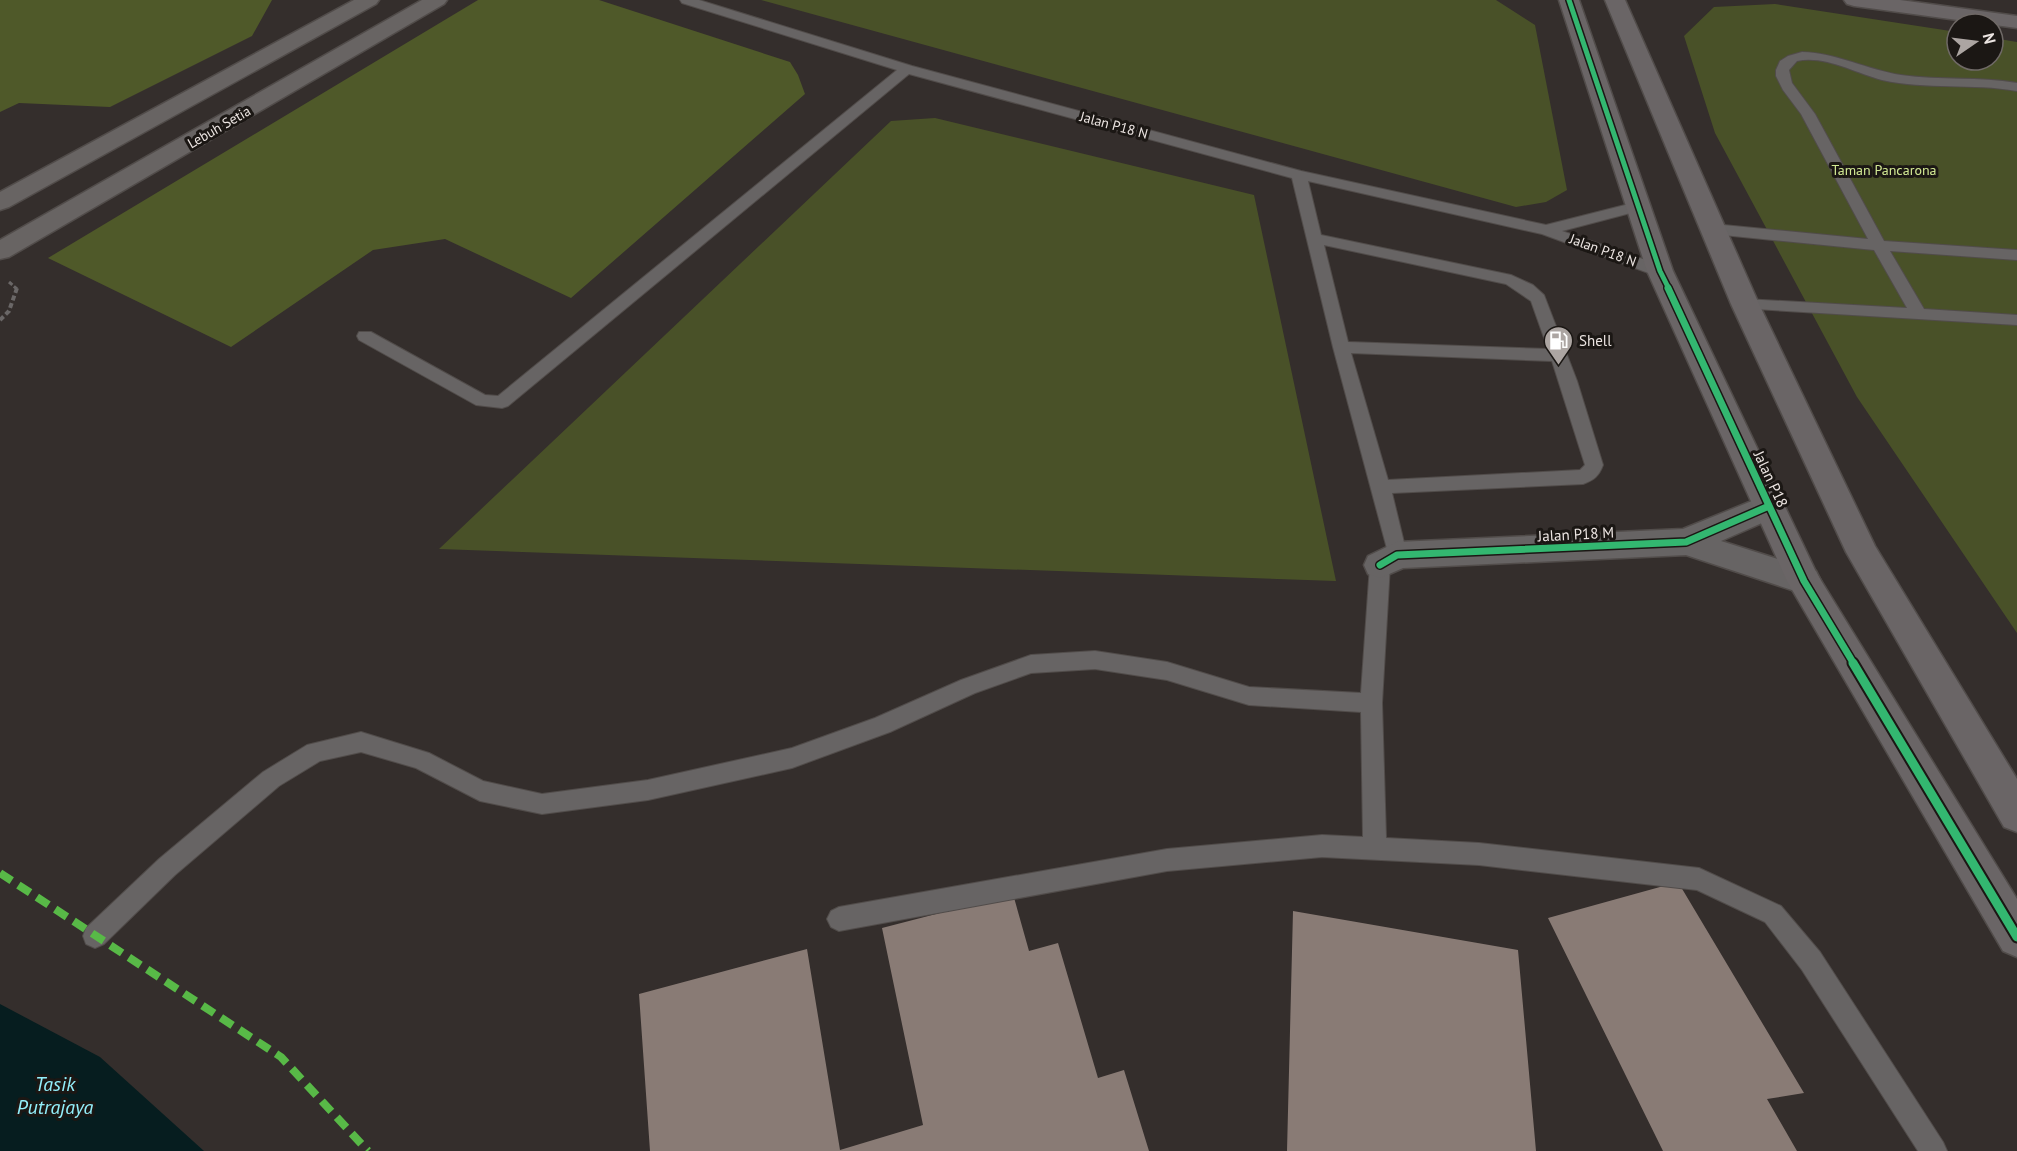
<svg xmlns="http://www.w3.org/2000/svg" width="2017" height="1151" font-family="'PT Sans',sans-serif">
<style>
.green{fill:#495128}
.forest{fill:#4f5929}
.water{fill:#061d1f}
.building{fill:#897b75}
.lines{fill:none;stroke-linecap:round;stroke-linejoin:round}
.lane-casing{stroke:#514c4a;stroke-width:2}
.street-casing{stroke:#514c4a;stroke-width:3}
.secondary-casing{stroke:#514c4a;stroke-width:3}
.primary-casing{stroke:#514c4a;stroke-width:3}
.path-far1{stroke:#6a6767;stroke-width:3;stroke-dasharray:4.5 2;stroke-linecap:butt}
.path{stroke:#6a6767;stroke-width:4;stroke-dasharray:5 3;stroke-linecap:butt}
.lane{fill:#676464;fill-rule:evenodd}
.street{fill:#676464;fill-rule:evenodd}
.secondary{fill:#6a6566;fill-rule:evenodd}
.primary{fill:#686463;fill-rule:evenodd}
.quiet{stroke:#58b947;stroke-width:8;stroke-dasharray:14 8;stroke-linecap:butt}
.cycleway-far2-casing{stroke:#1b1714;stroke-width:8}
.cycleway-far1-casing{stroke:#1b1714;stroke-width:10}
.cycleway-casing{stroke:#1b1714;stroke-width:13}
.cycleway-far2{stroke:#33b770;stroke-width:5}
.cycleway-far1{stroke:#33b770;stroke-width:7}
.cycleway{stroke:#33b770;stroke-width:9}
.labels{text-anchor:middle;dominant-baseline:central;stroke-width:6;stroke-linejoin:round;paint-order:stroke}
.far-street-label{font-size:14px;fill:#ece5e2;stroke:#1b1714}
.far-park-label{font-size:14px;fill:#d3ea94;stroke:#1b1714}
.poi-label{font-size:15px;fill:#ece5e2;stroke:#1b1714;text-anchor:start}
.street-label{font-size:15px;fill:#ece5e2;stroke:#1b1714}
.near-water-label{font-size:20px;font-style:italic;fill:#93effb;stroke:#1b1714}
</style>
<rect width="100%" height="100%" fill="#342e2c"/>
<!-- green -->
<path class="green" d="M 761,0 L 1496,0 L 1535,25 L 1567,190 L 1546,202 L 1516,207 Z
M 1775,4 L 1957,32 L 1957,60 L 1993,60 L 1993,38 L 2017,42 L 2017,633 L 1857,397 L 1715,133 L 1684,36 L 1714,7 Z
M 935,118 L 1254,195 L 1336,581 L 439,549 L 891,121 Z"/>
<!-- forest -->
<path class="forest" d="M 0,0 L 272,0 L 252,36 L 110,107 L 19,103 L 0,112 Z
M 478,0 L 599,0 L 790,62 L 798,75 L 805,94 L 571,298 L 445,239 L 373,250 L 231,347 L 48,258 Z"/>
<!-- water -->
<path class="water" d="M 0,1004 L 100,1057 L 204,1151 L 0,1151 Z"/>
<!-- building -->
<path class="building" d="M 1678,882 L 1804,1093 L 1767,1099 L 1797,1151 L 1663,1151 L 1548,918 Z
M 1013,894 L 1029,951 L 1058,943 L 1098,1078 L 1124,1070 L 1149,1151 L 650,1151 L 639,994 L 807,949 L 840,1150 L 923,1125 L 882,928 Z
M 1293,911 L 1518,950 L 1536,1151 L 1287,1151 Z"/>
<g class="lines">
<defs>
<path id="lane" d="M 680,0 L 699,0 L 912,66 L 1301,171 L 1546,225 L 1637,202 L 1642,204 L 1644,207 L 1642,210 L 1562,231 L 1666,267 L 1668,271 L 1666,275 L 1654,275 L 1542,234 L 1308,181 L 1321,235 L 1511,275 L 1533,285 L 1544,295 L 1577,381 L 1603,465 C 1599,476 1594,480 1583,484 L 1392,493 L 1407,555 L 1404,560 L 1397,563 L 1390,560 L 1333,347 L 1292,178 L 909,74 L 508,406 L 502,408 L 476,405 L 359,340 L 357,336 L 359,332 L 371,332 L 485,395 L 498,396 L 897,70 L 682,3 ZM 1324,245 L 1506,284 L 1531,301 L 1548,349 L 1348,342 ZM 1351,353 L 1552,361 L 1585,465 L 1580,470 L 1388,480 Z
M 1802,52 C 1837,53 1868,70 1901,75 C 1940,81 1979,76 2017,83 L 2017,91 C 1972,83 1927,90 1882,80 C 1855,73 1825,55 1797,61 L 1789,70 L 1792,83 L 1815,114 L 1884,241 L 2017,250 L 2017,260 L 1890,251 L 1924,309 L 2017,315 L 2017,325 L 1739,308 L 1737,304 L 1739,300 L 1745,299 L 1907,308 L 1874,250 L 1713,234 L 1705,229 L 1713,224 L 1868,239 L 1801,114 L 1783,90 L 1776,76 L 1776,70 L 1780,61 L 1788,56 Z
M 1380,557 L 1387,559 L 1390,565 L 1382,703 L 1386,838 L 1479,843 L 1699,868 L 1781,906 L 1820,952 L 1943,1142 L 1947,1151 L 1918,1151 L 1802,970 L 1765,922 L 1697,890 L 1479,865 L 1322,857 L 1167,871 L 839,931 L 831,927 L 827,919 L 831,911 L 839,907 L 1167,849 L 1322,835 L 1363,837 L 1361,712 L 1249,705 L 1167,680 L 1095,669 L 1031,673 L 975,693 L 890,732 L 792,768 L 648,800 L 542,814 L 480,801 L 416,768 L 361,752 L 320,761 L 279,786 L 175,875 L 104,944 L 95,948 L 86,944 L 83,936 L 86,928 L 159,859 L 263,772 L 307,745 L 361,732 L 429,753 L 483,781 L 542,794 L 648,780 L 792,748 L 875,718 L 961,680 L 1031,655 L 1095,651 L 1167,662 L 1249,687 L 1361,693 L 1370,565 L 1373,559 Z"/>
<path id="street" d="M 1769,494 L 1780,497 L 1785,506 L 1780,515 L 1721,541 L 1816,571 L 1821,581 L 1816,591 L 1804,594 L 1686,555 L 1403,568 L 1380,578 L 1368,574 L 1364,565 L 1368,556 L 1397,542 L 1683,529 Z"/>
<path id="secondary" d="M 1559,0 L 1579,0 L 1673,271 L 1817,574 L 2017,899 L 2017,957 L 2003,951 L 1787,581 L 1647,271 Z
M 1605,0 L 1625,0 L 1759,304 L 1875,546 L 2017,779 L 2017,832 L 2004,827 L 1846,552 L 1731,304 Z
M 1844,0 L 1900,0 L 2017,16 L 2017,28 L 1854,6 L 1847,4 Z"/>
<path id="primary" d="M 354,0 L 379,0 L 376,4 L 9,207 L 0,210 L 0,192 Z
M 422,0 L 447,0 L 444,4 L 9,257 L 0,259 L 0,240 Z"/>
</defs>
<!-- lane casing -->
<use href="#lane" class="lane-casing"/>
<!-- street casing -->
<use href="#street" class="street-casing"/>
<!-- secondary casing -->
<use href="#secondary" class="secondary-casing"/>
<!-- primary casing -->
<use href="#primary" class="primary-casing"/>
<!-- path-far1 -->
<path class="path-far1" d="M 9,282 L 17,289"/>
<!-- path -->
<path class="path" d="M 0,320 L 9,311 L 17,288"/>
<!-- lane -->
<use href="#lane" class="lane"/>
<!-- street -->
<use href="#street" class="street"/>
<!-- secondary -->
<use href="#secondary" class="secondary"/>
<!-- primary -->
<use href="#primary" class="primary"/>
<!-- quiet -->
<path class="quiet" d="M 0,873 L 281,1057 L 368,1151"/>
<defs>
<path id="cycleway-far2" d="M 1569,0 L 1660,271 L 1669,289"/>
<path id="cycleway-far1" d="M 1668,288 L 1804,581 L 1854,664
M 1380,565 L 1397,555 L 1686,542 L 1769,506"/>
<path id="cycleway" d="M 1853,663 L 2017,937"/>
</defs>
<!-- cycleway-far2 casing -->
<use href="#cycleway-far2" class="cycleway-far2-casing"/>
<!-- cycleway-far1 casing -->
<use href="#cycleway-far1" class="cycleway-far1-casing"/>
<!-- cycleway casing -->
<use href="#cycleway" class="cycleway-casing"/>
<!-- cycleway-far2 -->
<use href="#cycleway-far2" class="cycleway-far2"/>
<!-- cycleway-far1 -->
<use href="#cycleway-far1" class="cycleway-far1"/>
<!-- cycleway -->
<use href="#cycleway" class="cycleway"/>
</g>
<!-- icons -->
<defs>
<symbol id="fuel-pin" viewBox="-11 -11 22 30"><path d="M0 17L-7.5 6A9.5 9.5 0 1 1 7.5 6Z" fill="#aca5a2" stroke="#1b1714"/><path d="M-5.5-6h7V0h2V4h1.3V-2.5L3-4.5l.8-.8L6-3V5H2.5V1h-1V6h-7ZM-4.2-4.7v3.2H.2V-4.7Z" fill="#fff"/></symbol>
</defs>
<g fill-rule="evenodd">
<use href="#fuel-pin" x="1542" y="324" width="33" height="45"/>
</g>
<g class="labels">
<!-- far-street labels -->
<g class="far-street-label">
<text transform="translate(1114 125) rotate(15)">Jalan P18 N</text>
<text transform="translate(219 127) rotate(-30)">Lebuh Setia</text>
<text transform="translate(1603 250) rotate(20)">Jalan P18 N</text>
</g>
<!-- far-park labels -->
<g class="far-park-label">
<text x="1884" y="170">Taman Pancarona</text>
</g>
<!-- poi labels -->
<g class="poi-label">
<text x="1579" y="340">Shell</text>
</g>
<!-- street labels -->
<g class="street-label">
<text transform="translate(1771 479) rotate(65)">Jalan P18</text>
<text transform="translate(1576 534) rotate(-3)">Jalan P18 M</text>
</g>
<!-- near-water labels -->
<g class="near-water-label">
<text x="55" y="1084">Tasik<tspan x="55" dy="23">Putrajaya</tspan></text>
</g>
</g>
<!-- north arrow -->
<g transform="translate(1975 42) rotate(76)"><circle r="28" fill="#1b1714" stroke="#6f6966" stroke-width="1.5"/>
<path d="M0-4.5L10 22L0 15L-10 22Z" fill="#aca5a2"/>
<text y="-9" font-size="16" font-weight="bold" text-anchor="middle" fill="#ece5e2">N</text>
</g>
</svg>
